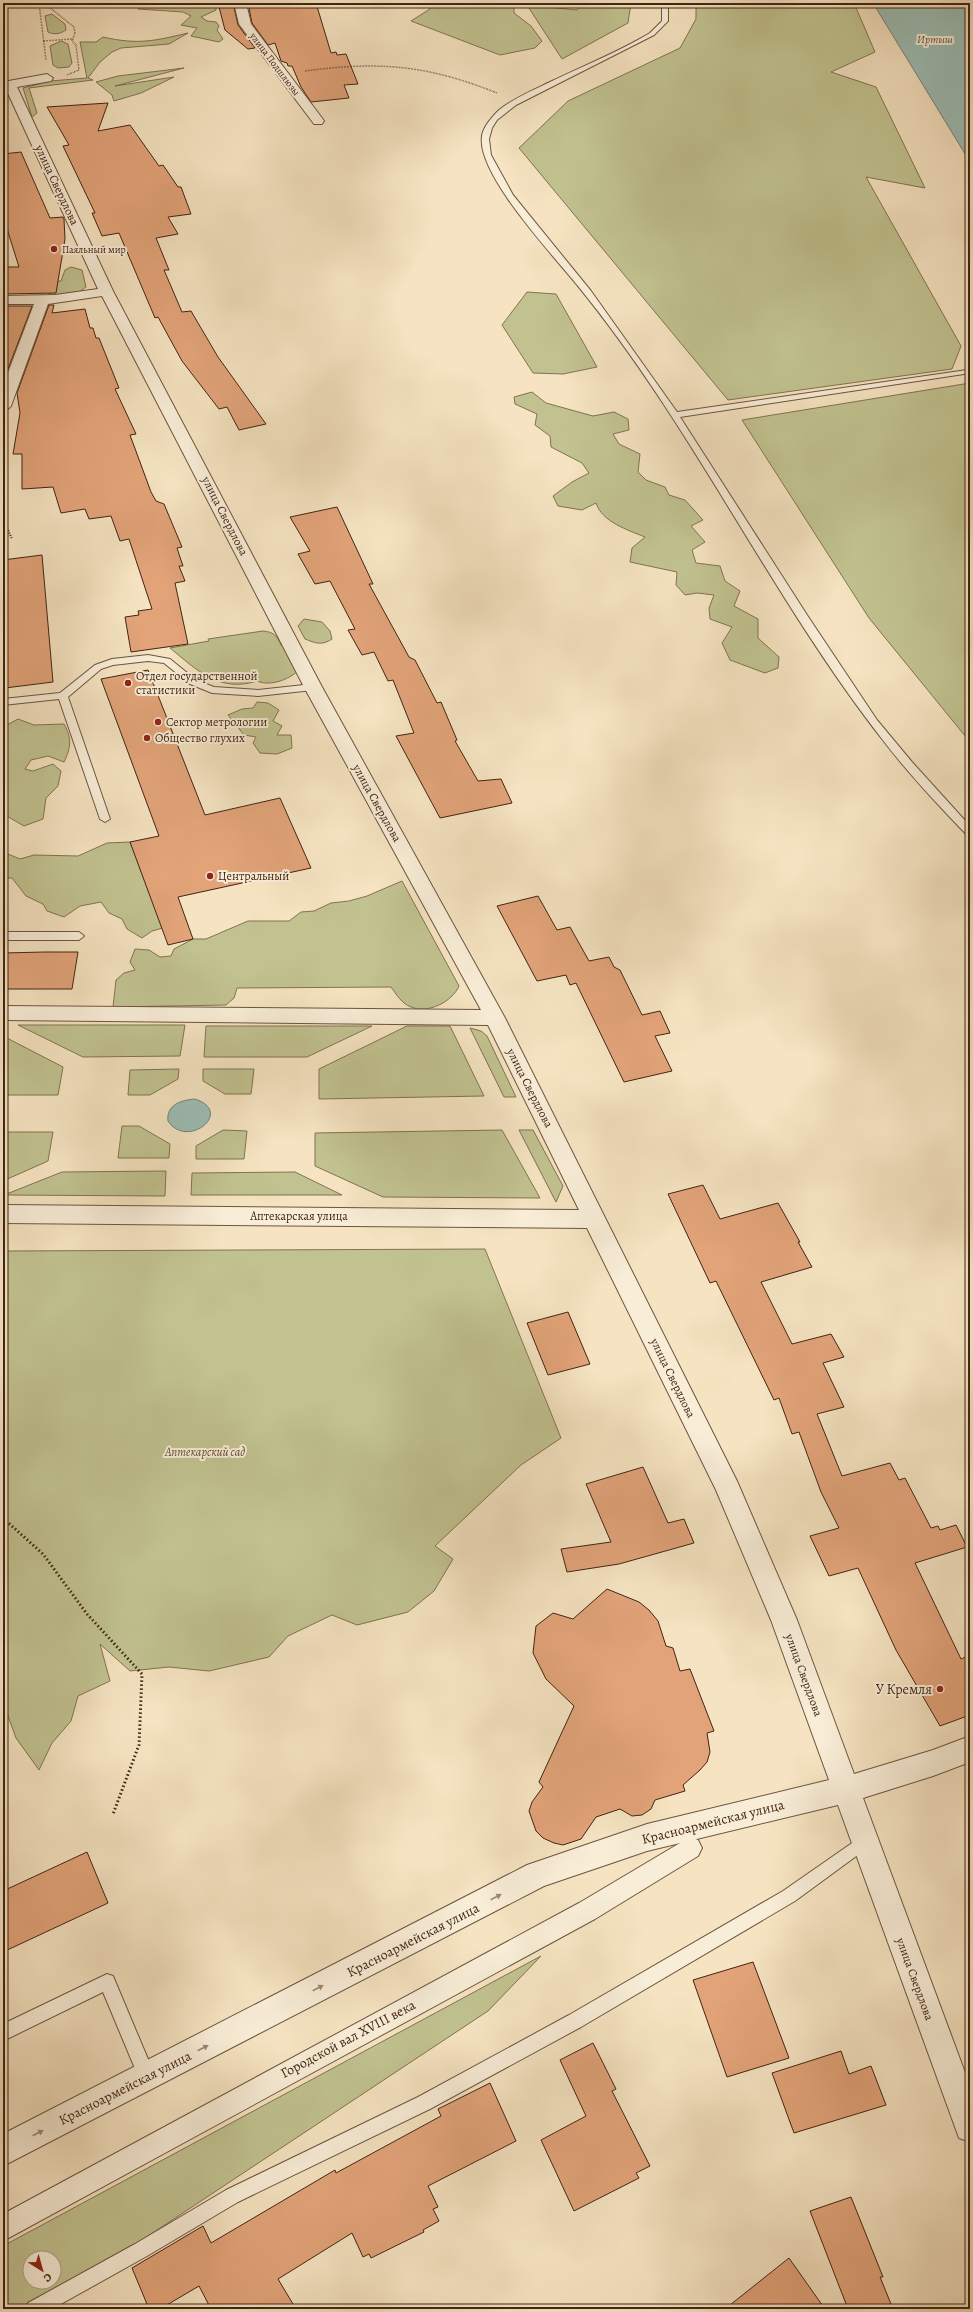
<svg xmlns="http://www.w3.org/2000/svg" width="973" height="2312" font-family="Alegreya,serif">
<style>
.green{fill:#c1c290;stroke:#817352;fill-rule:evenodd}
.water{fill:#9cbeb6;stroke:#788075}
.building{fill:#e2a379;stroke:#412413}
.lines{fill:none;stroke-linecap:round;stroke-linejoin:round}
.service-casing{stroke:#6e543e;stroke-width:2}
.pedestrian-casing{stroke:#6e543e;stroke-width:2}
.minor-casing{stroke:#6e543e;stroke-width:2}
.path-far2{stroke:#412413;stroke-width:1.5;stroke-dasharray:0.5 1;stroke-linecap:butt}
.path-far1{stroke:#412413;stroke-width:2;stroke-dasharray:1 1.5;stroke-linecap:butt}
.path{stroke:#412413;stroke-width:3;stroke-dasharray:1.5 2.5;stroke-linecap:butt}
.service{fill:#f8edd7;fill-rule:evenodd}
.pedestrian{fill:#f8edd7;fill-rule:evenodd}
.minor{fill:#f8edd7;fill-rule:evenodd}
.oneway{fill:#9c8875}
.poi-dot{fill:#8f2418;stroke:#f8edd7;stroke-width:1.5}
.labels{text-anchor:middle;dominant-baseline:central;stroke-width:4;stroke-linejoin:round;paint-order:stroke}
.far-street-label{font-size:10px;fill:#412413;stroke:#f8edd7}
.far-poi-label{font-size:10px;fill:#412413;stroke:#f8edd7;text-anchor:start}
.far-water-label{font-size:11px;font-style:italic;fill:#5c5244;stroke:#f8edd7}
.street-label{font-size:12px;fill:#412413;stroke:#f8edd7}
.poi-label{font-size:12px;fill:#412413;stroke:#f8edd7;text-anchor:start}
.park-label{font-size:12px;font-style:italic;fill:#614c32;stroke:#f8edd7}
.near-poi-label{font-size:14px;fill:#412413;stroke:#f8edd7;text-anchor:end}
.near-street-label{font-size:14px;fill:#412413;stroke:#f8edd7}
</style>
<rect width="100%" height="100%" fill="#f5e3c1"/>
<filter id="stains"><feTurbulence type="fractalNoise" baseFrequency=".005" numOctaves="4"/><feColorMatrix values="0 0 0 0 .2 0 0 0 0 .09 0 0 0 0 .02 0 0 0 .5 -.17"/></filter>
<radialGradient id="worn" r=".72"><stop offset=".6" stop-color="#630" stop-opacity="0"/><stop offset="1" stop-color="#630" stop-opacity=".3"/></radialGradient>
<!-- green -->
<path class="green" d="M 144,3 L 194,3 L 194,6 L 216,6 L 216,10 L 201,17 L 207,21 L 216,22 L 219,26 L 217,30 L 223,39 L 219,42 L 191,36 L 197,28 L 181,25 L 191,16 L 183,12 L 138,9 Z
M 428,3 L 514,3 L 514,13 L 531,26 L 542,41 L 535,48 L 500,55 L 411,21 L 430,9 Z
M 581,3 L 631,3 L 628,23 L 562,59 L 527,5 L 577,10 Z
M 696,3 L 854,3 L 875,52 L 831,72 L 876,87 L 925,188 L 866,177 L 961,346 L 952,369 L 728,400 L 519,148 L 568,101 L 680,48 L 696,19 Z
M 52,14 L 65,24 L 66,30 C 60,34 54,35 48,32 L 45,16 Z
M 188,33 L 169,44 L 121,48 L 112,52 L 100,62 L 88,78 L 93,80 L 29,88 L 37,113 L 32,117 L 23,88 L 50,81 L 87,78 L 80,42 L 96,42 L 103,37 C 138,45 154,41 188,33 Z
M 61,41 L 68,44 L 72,63 L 69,67 L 58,68 L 53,65 L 50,46 Z
M 184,68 L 115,86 L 174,77 L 141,93 L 114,101 L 112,95 L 96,82 L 118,76 Z
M 71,267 L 82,270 L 86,287 L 78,293 L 50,295 L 42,287 L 51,282 L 61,281 L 65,270 Z
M 527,292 L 556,294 L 597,367 L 563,374 L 533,373 L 502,325 Z
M 970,383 L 970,742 L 869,618 L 742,420 Z
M 532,392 L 546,403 L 593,416 L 614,412 L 628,419 L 629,430 L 613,434 L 619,444 L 640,454 L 638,472 L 646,480 L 665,487 L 669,495 L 685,500 L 703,520 L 691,526 L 705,542 L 692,550 L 696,563 L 720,566 L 725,581 L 740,591 L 734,606 L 758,619 L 758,638 L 779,657 L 778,668 L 765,673 L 730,660 L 722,643 L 732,627 L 710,619 L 709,608 L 714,595 L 697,593 L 685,595 L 676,585 L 677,572 L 630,562 L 632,548 L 645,537 C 628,530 602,522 596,503 L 582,510 L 558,506 L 553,496 L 572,482 L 589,473 L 582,463 L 551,447 L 550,436 L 535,425 L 537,414 L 515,404 L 514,397 Z
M 304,619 L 322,622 L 330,631 L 332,639 C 322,646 315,643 305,639 L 298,626 Z
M 263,631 C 273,632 277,635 281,645 L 285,646 L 301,668 C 291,679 271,687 257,681 C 219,693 197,670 170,648 L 209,641 L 208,639 Z
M 257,702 L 268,703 L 279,710 L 273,721 L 282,726 L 277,735 L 291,735 L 292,748 L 277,754 L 260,753 L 253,743 L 256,737 L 244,735 L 228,715 L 242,709 L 253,708 Z
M 18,719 L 34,725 L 64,724 C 72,738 71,748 64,762 L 48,756 L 31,760 L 25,769 L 33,771 L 53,764 L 61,771 L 58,786 L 46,798 L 43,819 L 24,826 L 5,815 L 3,811 L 3,727 Z
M 130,842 L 163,928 L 152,931 L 142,938 L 127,929 L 122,919 L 109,913 L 101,902 L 80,906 L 64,917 L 47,911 L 43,904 L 26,896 L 12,878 L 3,878 L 3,852 L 20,859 L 34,855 L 78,856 L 107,843 Z
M 402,881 L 459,986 C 452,1002 428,1014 411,1007 C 402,1004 396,994 391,987 L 237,988 L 234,998 L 226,1005 L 113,1007 L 116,980 L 124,973 L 135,970 L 130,962 L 135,949 L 149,950 L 160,957 L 171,956 L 174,949 L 193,939 L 206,939 L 248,921 L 289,921 L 301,912 L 314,911 L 331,903 L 349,901 L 367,896 Z
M 18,1025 L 185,1025 L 180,1056 L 83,1057 Z
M 206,1026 L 372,1026 L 307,1057 L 204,1057 Z
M 407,1026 L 450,1026 L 484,1096 L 319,1099 L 319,1069 Z
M 470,1028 L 481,1031 L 487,1036 L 516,1097 L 504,1097 Z
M 3,1036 L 63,1067 L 58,1095 L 3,1095 Z
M 179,1069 L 178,1079 L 150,1095 L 128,1095 L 130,1070 Z
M 203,1069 L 254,1069 L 251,1094 L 225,1094 L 203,1081 Z
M 122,1126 L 139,1126 L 170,1144 L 169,1158 L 118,1158 Z
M 223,1130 L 247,1131 L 244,1159 L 196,1159 L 196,1146 Z
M 502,1130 L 540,1198 L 383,1197 L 315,1166 L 315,1133 Z
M 519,1130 L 533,1130 L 563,1186 L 556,1202 Z
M 3,1132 L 53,1132 L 48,1161 L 3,1181 Z
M 166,1171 L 165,1196 L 4,1195 L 62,1172 Z
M 295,1172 L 342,1195 L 191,1195 L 192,1173 Z
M 485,1249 L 561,1438 L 521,1465 L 435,1546 L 453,1559 L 434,1591 L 408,1612 L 357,1625 L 332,1615 L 288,1636 L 269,1657 L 209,1671 L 169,1667 L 130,1671 L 100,1644 L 110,1681 L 78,1696 L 71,1721 L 52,1743 L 39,1770 L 16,1738 L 3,1702 L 3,1251 Z
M 541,1956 L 488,2011 L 133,2246 L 19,2309 L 3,2309 L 3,2246 ZM 30,2258 L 54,2258 L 54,2282 L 30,2282 Z"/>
<!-- water -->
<path class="water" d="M 873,3 L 970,3 L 970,162 Z
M 195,1099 C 235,1112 187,1150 168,1121 C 166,1105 181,1100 195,1099 Z"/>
<!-- building -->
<path class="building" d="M 218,3 L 233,3 L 238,25 L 255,48 L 248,49 L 225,30 Z
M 248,3 L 316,3 L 331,53 L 336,52 L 337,55 L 346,54 L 358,84 L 344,85 L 349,98 L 311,102 L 301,87 L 292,66 L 288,66 L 287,63 L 281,61 L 275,43 L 268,45 L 252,23 Z
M 108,103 L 98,131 L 130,125 L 159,166 L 163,165 L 178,187 L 181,187 L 191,214 L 168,217 L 178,234 L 156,238 L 169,270 L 164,270 L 182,312 L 191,311 L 218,357 L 266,424 L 239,430 L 227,407 L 219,409 L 182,361 L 158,317 L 155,318 L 119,233 L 102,236 L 92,213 L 95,213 L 63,146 L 69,145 L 47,107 Z
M 21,152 L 50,218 L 63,217 L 64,219 L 65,239 L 56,293 L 3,294 L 3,267 L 19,267 L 3,216 L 3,154 Z
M 49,305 L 54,305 L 52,313 L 85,309 L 90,328 L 93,328 L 96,338 L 99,338 L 119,388 L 115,389 L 136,434 L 130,435 L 151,492 L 156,501 L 164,504 L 182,547 L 177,548 L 183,566 L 179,566 L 185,581 L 175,583 L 188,644 L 131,652 L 125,617 L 139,615 L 138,611 L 152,609 L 129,539 L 120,541 L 111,516 L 89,519 L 85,509 L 61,513 L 53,487 L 22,489 L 22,454 L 13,454 L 20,413 L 17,393 Z
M 3,306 L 32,306 L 8,369 L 3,369 Z
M 337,507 L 373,584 L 369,584 L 409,657 L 415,660 L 437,703 L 441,702 L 457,740 L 455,741 L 478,781 L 501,779 L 512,803 L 440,818 L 396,736 L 414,733 L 393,680 L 388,681 L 374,652 L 362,655 L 348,630 L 355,629 L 330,581 L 315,584 L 298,554 L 310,551 L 290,517 Z
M 42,555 L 53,682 L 5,688 L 3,560 Z
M 148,670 L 205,815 L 280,798 L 311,868 L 178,897 L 193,939 L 168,945 L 130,842 L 159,836 L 101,679 Z
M 538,896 L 557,930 L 570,927 L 589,961 L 609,957 L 614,967 L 620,970 L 642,1015 L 660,1011 L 670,1033 L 655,1036 L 672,1071 L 624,1082 L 576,983 L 570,985 L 566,975 L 537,981 L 497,906 Z
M 44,952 L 78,952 L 72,989 L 3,989 L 3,953 Z
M 703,1185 L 720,1219 L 778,1203 L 800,1242 L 798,1242 L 812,1267 L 761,1282 L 792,1344 L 831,1334 L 844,1357 L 823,1363 L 844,1407 L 817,1414 L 842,1476 L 890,1463 L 899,1480 L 905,1478 L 931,1528 L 938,1526 L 940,1530 L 956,1525 L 967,1547 L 915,1563 L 961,1659 L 970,1655 L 970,1715 L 940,1726 L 896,1650 L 858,1568 L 829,1576 L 810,1536 L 839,1528 L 821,1492 L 799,1432 L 792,1434 L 779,1398 L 774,1400 L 716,1281 L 710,1283 L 668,1194 Z
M 568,1312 L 590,1364 L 548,1375 L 527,1323 Z
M 643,1467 L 668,1523 L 684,1519 L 694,1543 L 619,1564 L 567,1572 L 561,1549 L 611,1542 L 586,1484 Z
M 607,1589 L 639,1602 L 649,1610 L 658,1621 L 666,1646 L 673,1648 L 680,1671 L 690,1669 L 714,1731 L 707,1733 L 710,1752 L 707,1762 L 700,1770 L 683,1785 L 685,1791 L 655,1800 L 651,1809 L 642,1815 L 632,1816 L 620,1809 L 596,1817 L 581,1839 L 563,1845 L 554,1843 L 543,1838 L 536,1831 L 529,1811 L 532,1802 L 543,1787 L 539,1782 L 574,1706 L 546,1679 L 533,1653 L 536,1626 L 553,1613 L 573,1619 Z
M 87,1852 L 108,1903 L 3,1952 L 3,1891 Z
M 753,1962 L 789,2058 L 727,2077 L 693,1980 Z
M 593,2043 L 616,2089 L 612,2091 L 650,2166 L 636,2173 L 639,2178 L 574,2211 L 541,2140 L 586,2116 L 560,2060 Z
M 841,2051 L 849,2074 L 871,2066 L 886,2105 L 794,2133 L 772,2073 Z
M 490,2083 L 516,2141 L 428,2186 L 438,2207 L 433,2209 L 439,2221 L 423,2230 L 424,2232 L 371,2258 L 369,2254 L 363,2257 L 352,2233 L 278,2279 L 296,2309 L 211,2309 L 199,2286 L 160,2309 L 149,2309 L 132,2268 L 203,2226 L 211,2243 L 335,2170 L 336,2173 L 441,2116 L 438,2109 Z
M 851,2197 L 883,2277 L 880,2277 L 893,2309 L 848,2309 L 810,2211 Z
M 789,2258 L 825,2309 L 725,2309 Z"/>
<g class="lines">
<defs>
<path id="service" d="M 662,3 L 668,3 L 668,21 L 654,35 L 516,105 L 497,120 L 492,128 L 489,139 L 491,155 L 513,195 L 591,291 L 677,412 L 967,370 L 968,372 L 964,374 L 680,417 L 807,615 L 877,720 L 912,762 L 970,826 L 970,835 L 966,834 C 937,804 908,773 882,739 C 770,595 693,427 578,286 C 554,256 476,174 482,136 C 483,127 492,117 499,110 C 514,98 533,90 550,82 C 583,66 618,52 650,33 L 662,21 Z
M 148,655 L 170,659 L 196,680 L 214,687 L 258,690 L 313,684 L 318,687 L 313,690 L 258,696 L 212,693 L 190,684 L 164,663 L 148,661 L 113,665 L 101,669 L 68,697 L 110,819 L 105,822 L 100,819 L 59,699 L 3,705 L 3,699 L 60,693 L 95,665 L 112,659 Z
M 3,932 L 79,932 L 84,936 L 79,940 L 3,940 Z
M 865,1834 L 870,1836 L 873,1841 L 870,1846 L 795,1901 L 581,2027 L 430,2109 L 238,2202 L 147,2256 L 52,2309 L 25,2309 L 28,2303 L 135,2244 L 226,2190 L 418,2097 L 569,2015 L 783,1891 Z
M 107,1974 L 113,1976 L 153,2071 L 155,2077 L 153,2083 L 147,2085 L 141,2083 L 103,1992 L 3,2041 L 3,2024 Z"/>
<path id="pedestrian" d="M 690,1837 L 698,1840 L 702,1848 L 698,1856 L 595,1919 L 3,2241 L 3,2214 L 579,1903 Z"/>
<path id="minor" d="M 234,3 L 246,3 L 251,24 L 322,118 L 324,121 L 322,124 L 314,124 L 239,24 Z
M 47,74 L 53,78 L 51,81 L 17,87 L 113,291 L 322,687 L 505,1018 L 737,1481 L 797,1620 L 854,1774 L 933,1750 L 970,1736 L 970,1762 L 933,1776 L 863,1798 L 970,2086 L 970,2142 L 959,2138 L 955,2127 L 838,1805 L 647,1851 L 544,1886 L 3,2166 L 3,2134 L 527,1865 L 647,1824 L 829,1780 L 771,1620 L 716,1490 L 587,1228 L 3,1223 L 3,1205 L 579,1210 L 488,1025 L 3,1020 L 3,1006 L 481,1010 L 304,687 L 102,296 L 48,304 L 11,406 L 8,409 L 3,411 L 3,386 L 34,304 L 3,304 L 3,296 L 55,295 L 98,289 L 6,89 L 3,90 L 3,82 Z"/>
</defs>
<!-- service casing -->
<use href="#service" class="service-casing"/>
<!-- pedestrian casing -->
<use href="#pedestrian" class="pedestrian-casing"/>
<!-- minor casing -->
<use href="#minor" class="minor-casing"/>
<!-- path-far2 -->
<path class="path-far2" d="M 39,3 L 46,60
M 44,3 L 74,27 L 75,33 L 72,41 L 76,45 L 79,70 L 67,75
M 43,41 L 72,39
M 305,71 C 380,61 427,65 497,93"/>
<!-- path-far1 -->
<path class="path-far1" d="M 3,519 L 12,539"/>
<!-- path -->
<path class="path" d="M 3,1518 L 43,1554 L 87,1614 L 142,1674 L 139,1745 L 113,1814"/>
<!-- service -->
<use href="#service" class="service"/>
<!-- pedestrian -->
<use href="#pedestrian" class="pedestrian"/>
<!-- minor -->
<use href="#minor" class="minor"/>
</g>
<!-- one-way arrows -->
<defs><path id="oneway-solid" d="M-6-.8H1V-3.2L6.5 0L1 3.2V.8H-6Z"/></defs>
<g class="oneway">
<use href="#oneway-solid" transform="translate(496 1897) rotate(-27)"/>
<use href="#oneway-solid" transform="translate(318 1988) rotate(-27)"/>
<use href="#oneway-solid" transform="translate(203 2048) rotate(-27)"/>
<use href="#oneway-solid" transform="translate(38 2133) rotate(-27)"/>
</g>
<!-- markers -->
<g class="poi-dot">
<circle cx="54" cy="249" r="4"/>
<circle cx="128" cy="683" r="4"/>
<circle cx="158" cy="722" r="4"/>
<circle cx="147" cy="738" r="4"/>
<circle cx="210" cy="876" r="4"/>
<circle cx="940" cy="1689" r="4"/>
</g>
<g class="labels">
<!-- far-street labels -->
<g class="far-street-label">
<text transform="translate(275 64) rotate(53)">улица Подшлюзы</text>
</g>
<!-- far-poi labels -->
<g class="far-poi-label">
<text x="62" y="249">Паяльный мир</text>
</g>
<!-- far-water labels -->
<g class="far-water-label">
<text x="935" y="39">Иртыш</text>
</g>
<!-- street labels -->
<g class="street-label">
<text transform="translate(57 185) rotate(65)">улица Свердлова</text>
<text transform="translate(225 516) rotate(63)">улица Свердлова</text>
<text transform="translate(377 803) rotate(61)">улица Свердлова</text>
<text transform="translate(530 1088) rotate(63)">улица Свердлова</text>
<text x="299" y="1216">Аптекарская улица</text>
<text transform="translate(673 1378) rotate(64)">улица Свердлова</text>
<text transform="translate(804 1675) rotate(70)">улица Свердлова</text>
<text transform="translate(915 1979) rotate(70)">улица Свердлова</text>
</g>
<!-- poi labels -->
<g class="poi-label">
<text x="136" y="676">Отдел государственной<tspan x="136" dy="14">статистики</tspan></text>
<text x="166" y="722">Сектор метрологии</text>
<text x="155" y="738">Общество глухих</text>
<text x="218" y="876">Центральный</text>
</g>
<!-- park labels -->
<g class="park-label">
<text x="205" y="1452">Аптекарский сад</text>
</g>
<!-- near-poi labels -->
<g class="near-poi-label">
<text x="932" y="1689">У Кремля</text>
</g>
<!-- near-street labels -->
<g class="near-street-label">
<text transform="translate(713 1822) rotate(-14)">Красноармейская улица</text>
<text transform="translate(413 1940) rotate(-27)">Красноармейская улица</text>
<text transform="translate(348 2039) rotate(-28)">Городской вал XVIII века</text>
<text transform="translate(125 2088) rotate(-27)">Красноармейская улица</text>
</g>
</g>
<!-- margin -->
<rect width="973" height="2312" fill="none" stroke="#f5e3c1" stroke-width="16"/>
<rect x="4" y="4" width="965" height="2304" fill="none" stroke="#412413" stroke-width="2"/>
<rect x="8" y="8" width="957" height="2296" fill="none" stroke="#412413"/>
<!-- north arrow -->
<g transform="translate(42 2270) rotate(143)"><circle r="19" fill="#f8edd7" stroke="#af9d89"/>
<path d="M0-3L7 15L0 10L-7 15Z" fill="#8f2418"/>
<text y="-6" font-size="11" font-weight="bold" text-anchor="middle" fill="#412413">С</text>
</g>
<rect width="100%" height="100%" filter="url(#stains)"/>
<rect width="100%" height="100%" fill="url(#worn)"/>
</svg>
